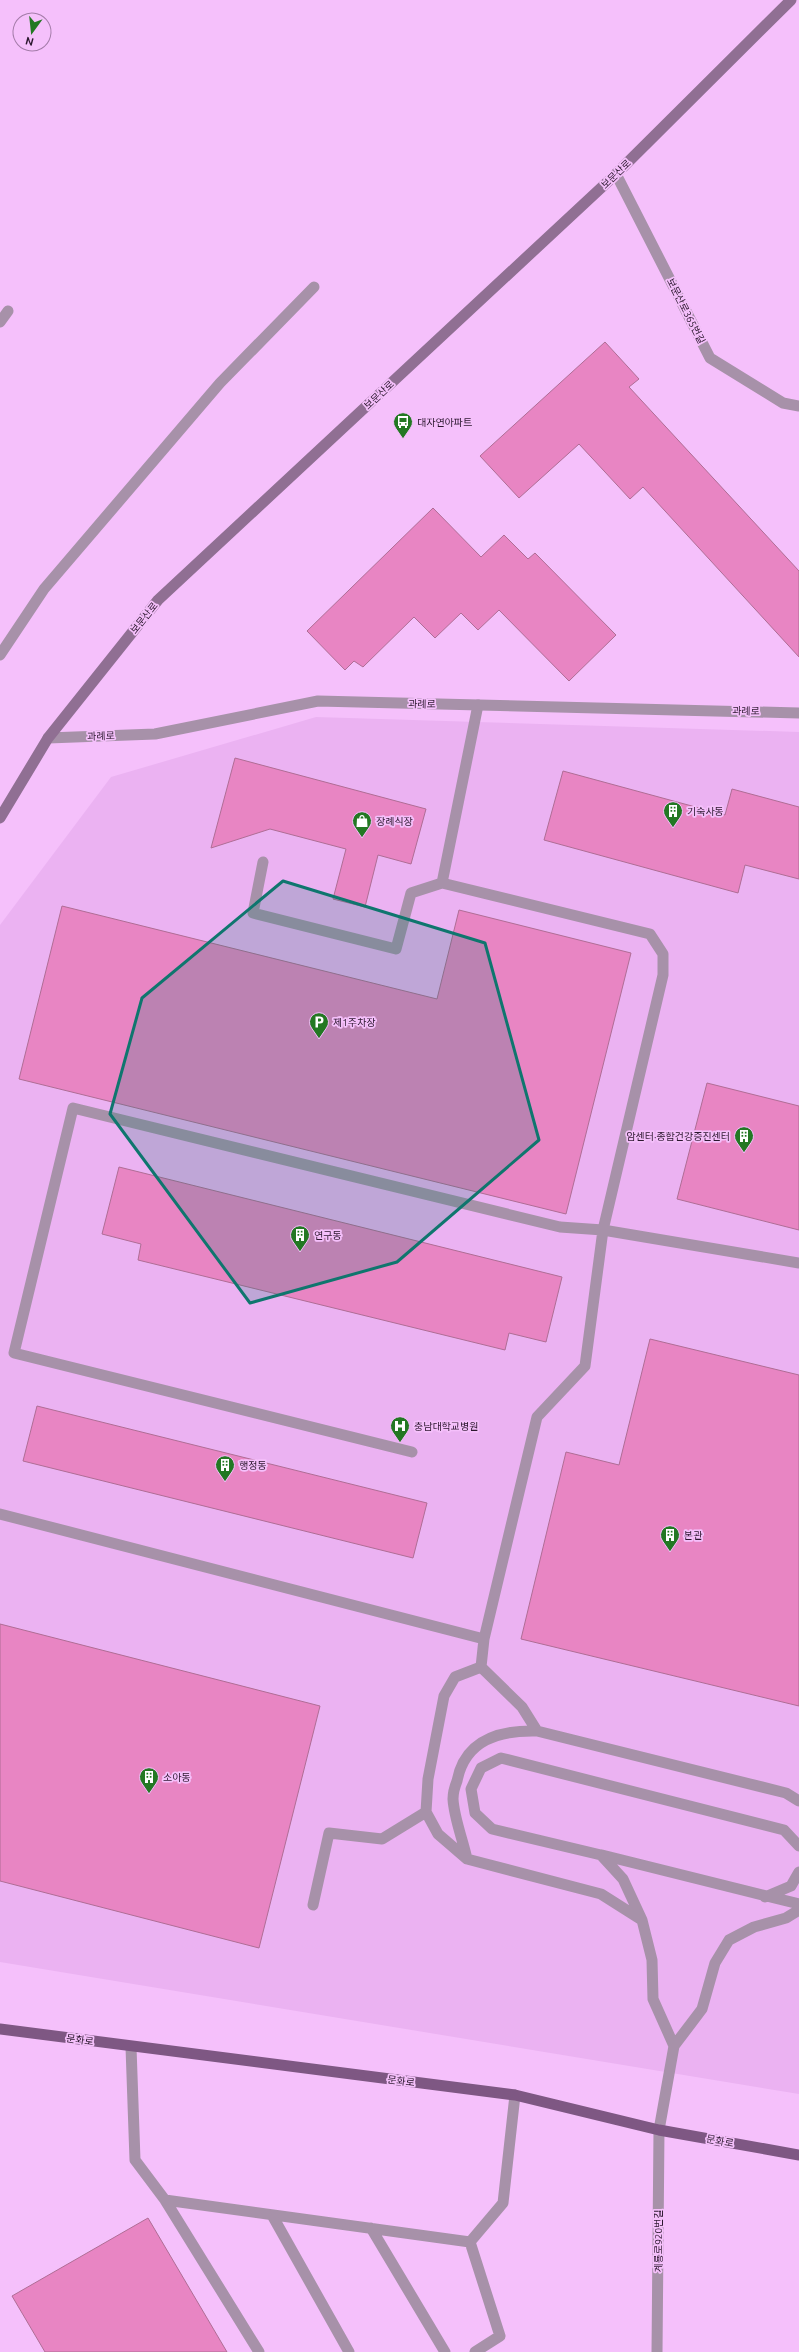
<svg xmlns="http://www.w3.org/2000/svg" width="799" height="2352" font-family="Ubuntu,'Noto Sans KR',sans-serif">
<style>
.built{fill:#ebb2f2}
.building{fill:#e885c3;stroke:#af6d95}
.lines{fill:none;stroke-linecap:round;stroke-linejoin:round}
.service{stroke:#a791a9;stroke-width:11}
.minor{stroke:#a791a9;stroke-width:11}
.tertiary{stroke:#a791a9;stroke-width:11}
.secondary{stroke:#906f93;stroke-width:11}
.primary{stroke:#7e5783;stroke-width:11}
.marked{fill:#0f766e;fill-opacity:0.2;stroke:#0f766e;stroke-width:3;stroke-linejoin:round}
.labels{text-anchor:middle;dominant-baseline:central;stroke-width:3.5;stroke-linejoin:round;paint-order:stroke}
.street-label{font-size:10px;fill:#2b172e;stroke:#f5c0fb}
.poi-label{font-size:10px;fill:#2b172e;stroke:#f5c0fb;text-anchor:start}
</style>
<rect width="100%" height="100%" fill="#f5c0fb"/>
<!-- built -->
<path class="built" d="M 316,717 L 799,732 L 799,2094 L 0,1962 L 0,925 L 111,777 Z"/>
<!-- building -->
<path class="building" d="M 605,342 L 639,379 L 629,387 L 799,571 L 799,657 L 643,487 L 630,499 L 579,444 L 519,498 L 480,456 Z
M 433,508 L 481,557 L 504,535 L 528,559 L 535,553 L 616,635 L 569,681 L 499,610 L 478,630 L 461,613 L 435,638 L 414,617 L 363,667 L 354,661 L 345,670 L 307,631 Z
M 235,758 L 426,809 L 411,864 L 378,855 L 365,907 L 333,899 L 346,849 L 270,829 L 211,848 Z
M 563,771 L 725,815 L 732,789 L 799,807 L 799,879 L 745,865 L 738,893 L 544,840 Z
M 62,906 L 437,999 L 459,910 L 631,953 L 566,1214 L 19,1079 Z
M 707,1083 L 799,1106 L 799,1230 L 677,1199 Z
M 119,1167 L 562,1277 L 546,1342 L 509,1333 L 505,1350 L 138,1260 L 141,1244 L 102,1234 Z
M 650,1339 L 799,1375 L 799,1706 L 521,1639 L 566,1452 L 619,1465 Z
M 37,1406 L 427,1503 L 413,1558 L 23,1461 Z
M 0,1624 L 320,1706 L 259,1948 L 0,1881 Z
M 148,2218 L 227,2352 L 45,2352 L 12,2296 Z"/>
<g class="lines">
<!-- service -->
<path class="service" d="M 478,705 L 442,883 L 650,934 L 663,954 L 663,975 L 603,1230 L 585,1366 L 537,1417 L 484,1639 L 481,1667 L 522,1707 L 537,1731
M 263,862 L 253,913 L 396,949 L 411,893 L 442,883
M 412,1452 L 14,1353 L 73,1108 L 560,1227 L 603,1230 L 799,1263
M 0,1514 L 484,1639
M 481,1667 L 455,1677 L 444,1696 L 428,1779 L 426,1812 L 438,1834 L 467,1859 L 601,1894 L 642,1920
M 602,1855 L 799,1904
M 467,1859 C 463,1840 454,1818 453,1799 C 453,1793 455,1786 457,1781 C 465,1740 499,1730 537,1731 L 786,1793 L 799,1801
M 765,1897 L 791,1886 L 799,1872
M 313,1905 L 329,1833 L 382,1839 L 426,1812
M 674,2046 L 653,1999 L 652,1960 L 642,1920 L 623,1879 L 601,1855 L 492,1829 L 475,1813 L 471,1789 L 481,1768 L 501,1758 L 784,1830 L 799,1846
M 131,2047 L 135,2160 L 165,2200 L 259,2352
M 659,2130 L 674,2046 L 702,2009 L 715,1963 L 729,1940 L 754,1927 L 786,1918 L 799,1910
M 165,2200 L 470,2242
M 272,2215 L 349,2352
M 371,2228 L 445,2352
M 475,2352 L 500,2336 L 470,2242 L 503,2203 L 515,2095"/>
<!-- minor -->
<path class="minor" d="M 616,174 L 710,358 L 783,403 L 799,406
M 0,322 L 8,311
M 0,655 L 44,589 L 220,383 L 314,287
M 48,738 L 155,734 L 318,701 L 799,713"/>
<!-- tertiary -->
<path class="tertiary" d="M 657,2352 L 659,2130"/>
<!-- secondary -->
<path class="secondary" d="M 0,818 L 48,738 L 158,600 L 616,174 L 791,0"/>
<!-- primary -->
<path class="primary" d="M 0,2029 L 515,2095 L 659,2130 L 799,2155"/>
</g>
<!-- marked area -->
<path class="marked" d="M 283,881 L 485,943 L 539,1140 L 397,1262 L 250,1303 L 110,1114 L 142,998 Z"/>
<!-- icons -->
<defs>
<symbol id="bus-pin" viewBox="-11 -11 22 30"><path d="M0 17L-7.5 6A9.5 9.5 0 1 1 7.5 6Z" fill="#237823" stroke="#f5c0fb"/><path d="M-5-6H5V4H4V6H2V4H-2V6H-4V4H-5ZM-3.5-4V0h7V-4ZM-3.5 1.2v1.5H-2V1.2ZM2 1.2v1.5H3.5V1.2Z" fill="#fff"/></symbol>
<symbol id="building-pin" viewBox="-11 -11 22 30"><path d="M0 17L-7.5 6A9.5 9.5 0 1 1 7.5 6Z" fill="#237823" stroke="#f5c0fb"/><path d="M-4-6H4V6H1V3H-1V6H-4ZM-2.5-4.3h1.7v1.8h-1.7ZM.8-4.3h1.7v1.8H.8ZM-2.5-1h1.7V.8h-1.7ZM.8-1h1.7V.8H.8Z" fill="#fff"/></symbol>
<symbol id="shop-pin" viewBox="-11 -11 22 30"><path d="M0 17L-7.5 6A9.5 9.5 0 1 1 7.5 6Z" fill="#237823" stroke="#f5c0fb"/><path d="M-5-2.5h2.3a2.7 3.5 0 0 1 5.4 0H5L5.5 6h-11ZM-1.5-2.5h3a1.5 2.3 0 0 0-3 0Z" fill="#fff"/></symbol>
<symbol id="parking-pin" viewBox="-11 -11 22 30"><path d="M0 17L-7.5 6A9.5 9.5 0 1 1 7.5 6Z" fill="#237823" stroke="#f5c0fb"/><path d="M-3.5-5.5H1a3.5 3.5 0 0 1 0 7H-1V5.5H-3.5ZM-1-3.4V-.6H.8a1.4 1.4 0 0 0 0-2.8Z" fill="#fff"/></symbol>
<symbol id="hospital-pin" viewBox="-11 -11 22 30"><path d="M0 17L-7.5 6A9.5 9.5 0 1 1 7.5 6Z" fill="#237823" stroke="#f5c0fb"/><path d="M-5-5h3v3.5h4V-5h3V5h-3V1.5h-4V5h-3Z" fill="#fff"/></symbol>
</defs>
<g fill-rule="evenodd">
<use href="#bus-pin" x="392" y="411" width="22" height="30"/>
<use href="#building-pin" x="662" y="800" width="22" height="30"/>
<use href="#shop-pin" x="351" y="810" width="22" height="30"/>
<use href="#parking-pin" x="308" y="1011" width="22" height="30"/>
<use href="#building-pin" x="733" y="1125" width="22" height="30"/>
<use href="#building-pin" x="289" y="1224" width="22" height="30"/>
<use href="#hospital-pin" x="389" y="1415" width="22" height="30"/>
<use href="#building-pin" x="214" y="1454" width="22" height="30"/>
<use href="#building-pin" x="659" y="1524" width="22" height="30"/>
<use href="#building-pin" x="138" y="1766" width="22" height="30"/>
</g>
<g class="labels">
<!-- street labels -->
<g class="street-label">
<text transform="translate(616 174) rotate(-44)">보문산로</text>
<text transform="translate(686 311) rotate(63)">보문산로365번길</text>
<text transform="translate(379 395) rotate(-43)">보문산로</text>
<text transform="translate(144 618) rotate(-51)">보문산로</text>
<text transform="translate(422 704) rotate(1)">과례로</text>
<text transform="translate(746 711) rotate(1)">과례로</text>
<text transform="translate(101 736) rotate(-2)">과례로</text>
<text transform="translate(80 2040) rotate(8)">문화로</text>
<text transform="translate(401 2081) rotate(7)">문화로</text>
<text transform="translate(720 2141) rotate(10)">문화로</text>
<text transform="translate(658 2241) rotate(-90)">계룡로920번길</text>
</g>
<!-- poi labels -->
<g class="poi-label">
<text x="417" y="422">대자연아파트</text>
<text x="687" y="811">기숙사동</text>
<text x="376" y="821">장례식장</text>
<text x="333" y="1022">제1주차장</text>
<text x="730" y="1136" text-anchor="end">암센터·종합건강증진센터</text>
<text x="314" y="1235">연구동</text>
<text x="414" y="1426">충남대학교병원</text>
<text x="239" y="1465">행정동</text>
<text x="684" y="1535">본관</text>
<text x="163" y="1777">소아동</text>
</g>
</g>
<!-- north arrow -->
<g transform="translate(32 32) rotate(195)"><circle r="19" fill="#f5c0fb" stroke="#a47ca9"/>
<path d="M0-3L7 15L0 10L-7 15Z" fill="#237823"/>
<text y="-6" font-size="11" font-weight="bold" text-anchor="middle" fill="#2b172e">N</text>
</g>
</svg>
